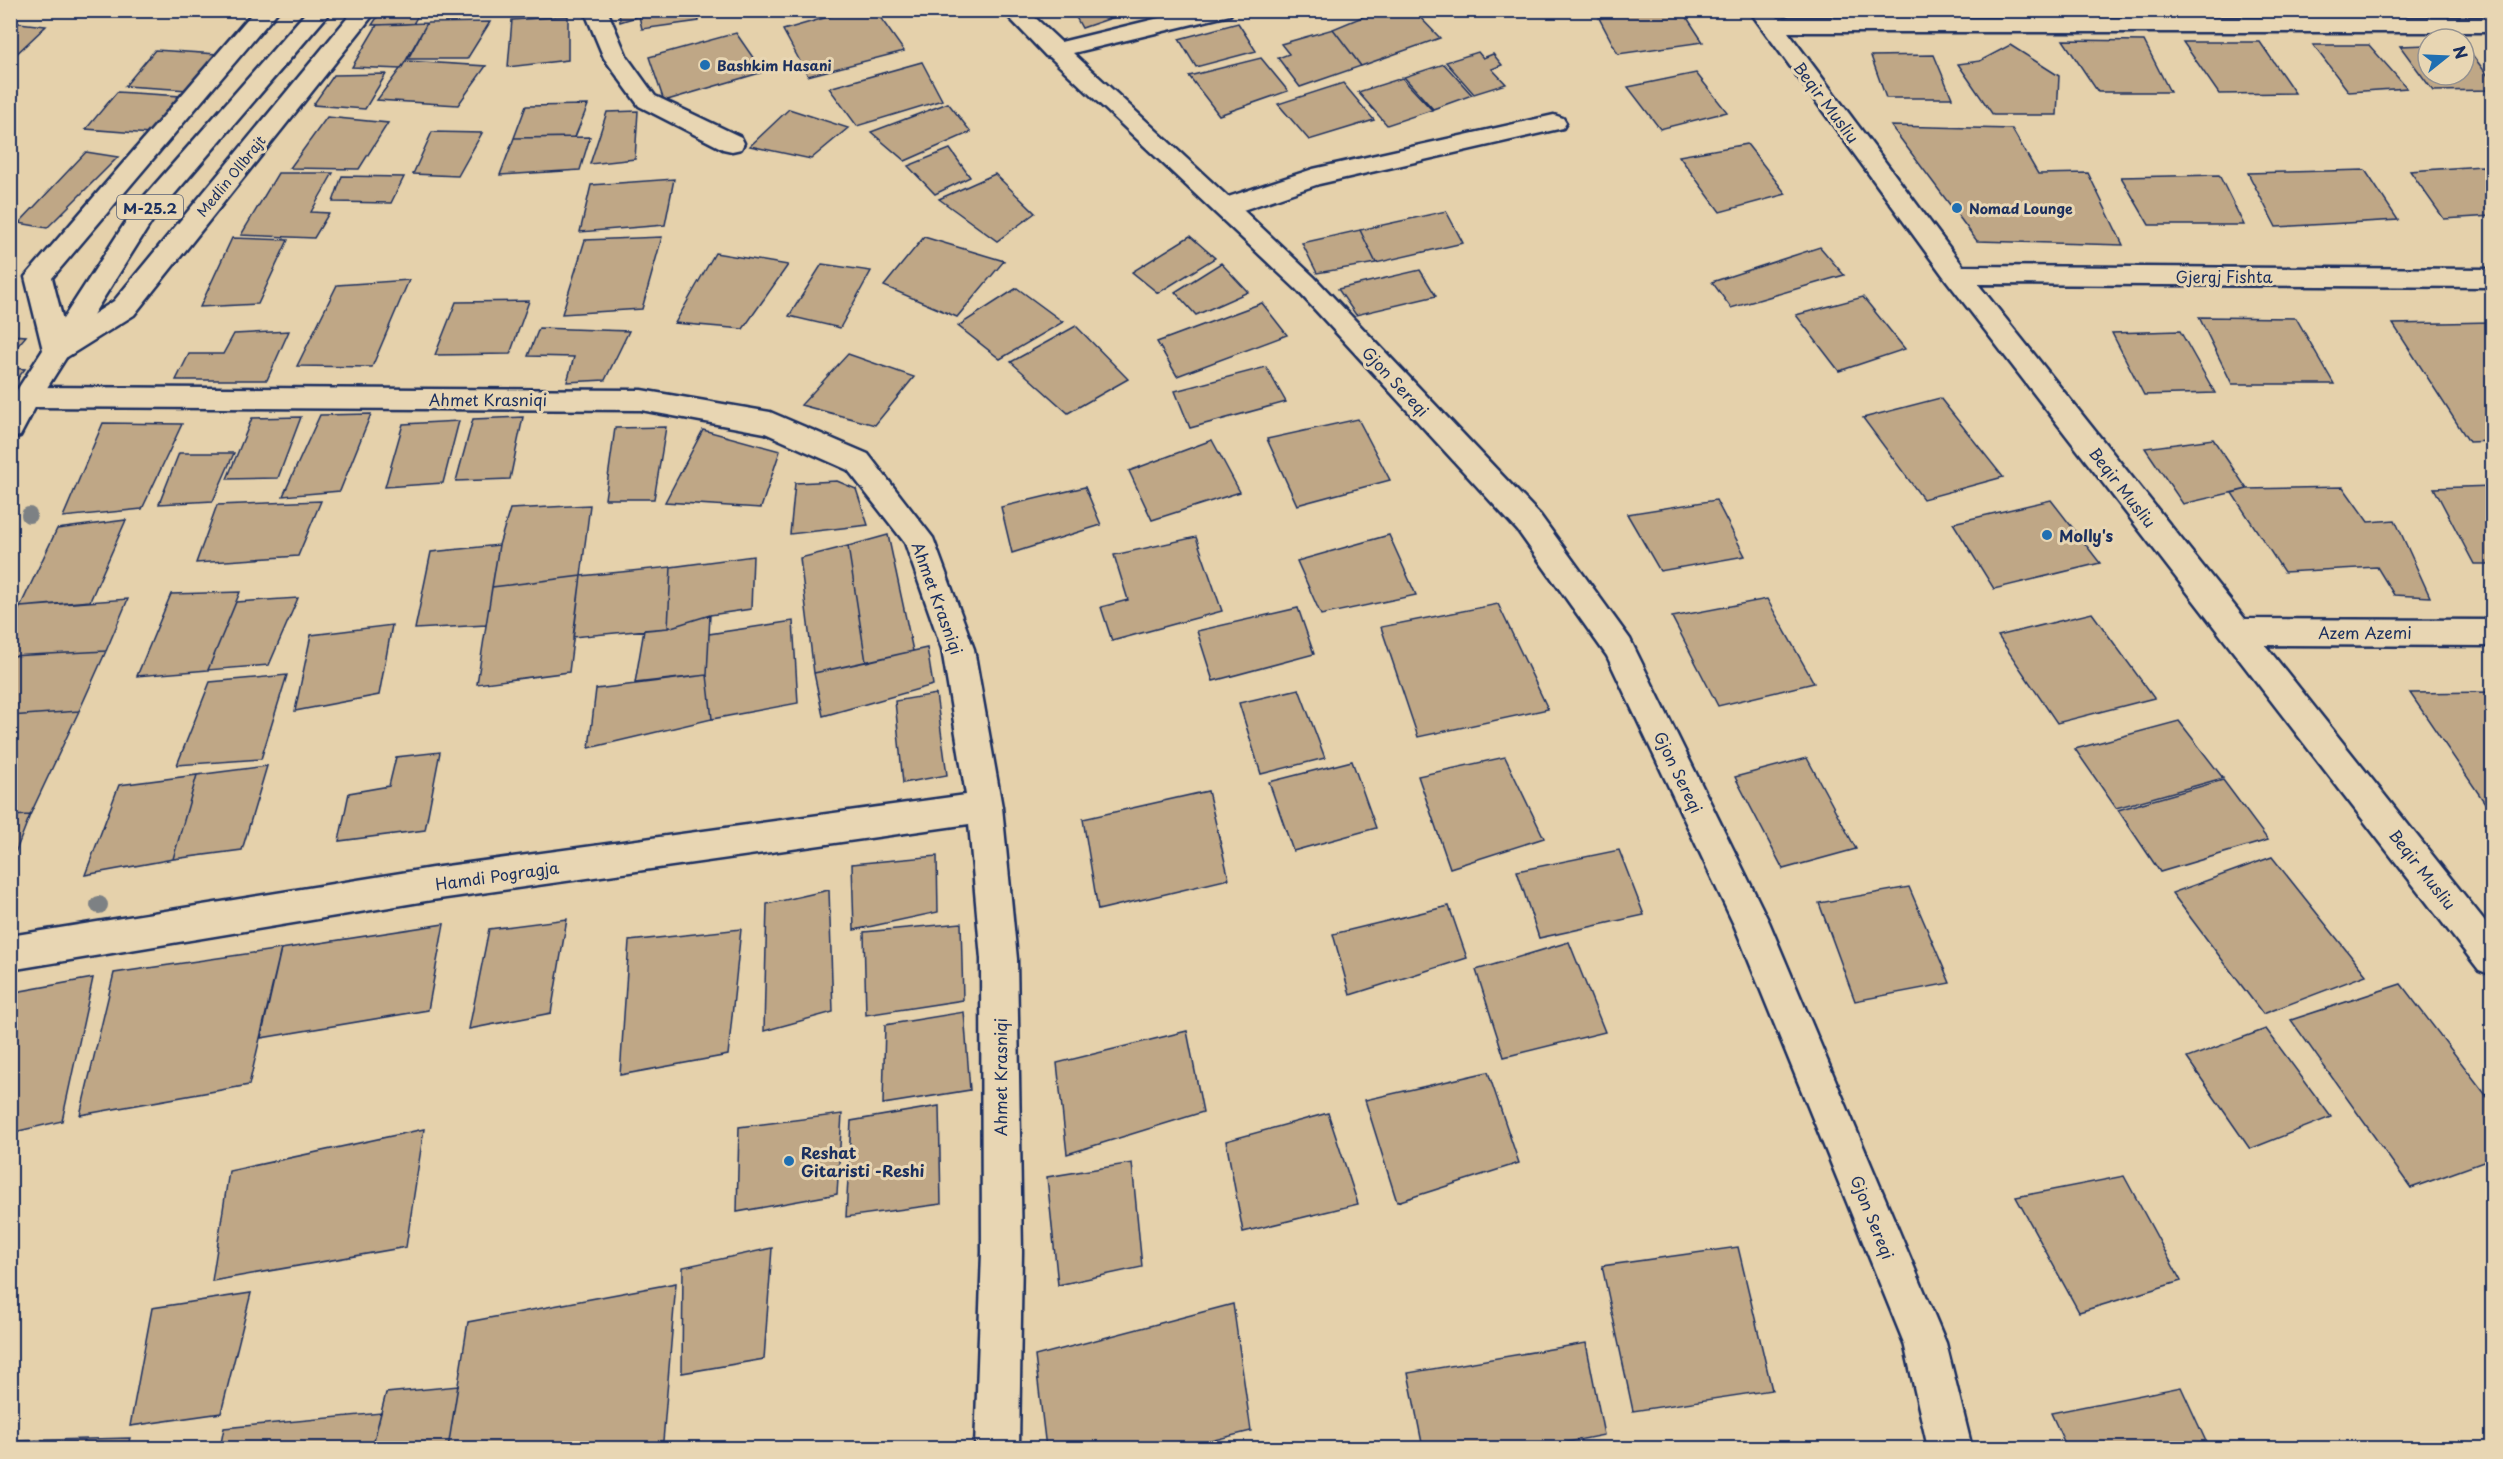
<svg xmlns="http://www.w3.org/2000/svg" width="2503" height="1459" font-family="'Playpen Sans',sans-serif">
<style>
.building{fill:#bfa786;stroke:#1b2f5e;stroke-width:1.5}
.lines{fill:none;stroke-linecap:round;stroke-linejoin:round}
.street-casing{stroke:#1b2f5e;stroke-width:5}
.primary-casing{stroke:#1b2f5e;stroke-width:5}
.street{fill:#e8d6b3;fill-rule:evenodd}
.primary{fill:#e8d6b3;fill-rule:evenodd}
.tree{fill:#7d8184}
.poi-dot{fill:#1f6fb2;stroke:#e8d6b3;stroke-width:2}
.labels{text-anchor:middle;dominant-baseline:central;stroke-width:6;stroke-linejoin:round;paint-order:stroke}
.far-poi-label{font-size:14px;font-weight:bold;fill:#1b2f5e;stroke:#e8d6b3;text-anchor:start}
.far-street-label{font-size:14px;fill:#1b2f5e;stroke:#e8d6b3}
.shield{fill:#e8d6b3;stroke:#586178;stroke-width:1.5}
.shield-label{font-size:15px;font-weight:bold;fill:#1b2f5e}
.street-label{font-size:16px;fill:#1b2f5e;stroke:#e8d6b3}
.poi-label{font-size:16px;font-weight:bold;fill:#1b2f5e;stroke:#e8d6b3;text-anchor:start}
</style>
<rect width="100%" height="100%" fill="#e5d1ab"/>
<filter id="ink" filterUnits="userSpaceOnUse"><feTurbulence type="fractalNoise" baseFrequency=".0167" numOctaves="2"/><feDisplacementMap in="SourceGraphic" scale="12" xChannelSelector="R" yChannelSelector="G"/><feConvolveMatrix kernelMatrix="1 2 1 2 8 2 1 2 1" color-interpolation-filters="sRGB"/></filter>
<g filter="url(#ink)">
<!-- building -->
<path class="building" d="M 382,10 L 421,10 L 413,24 L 372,25 Z
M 619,10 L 697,10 L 699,21 L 642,29 L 639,16 L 620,22 Z
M 852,10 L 875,10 L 904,51 L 808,76 L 783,30 Z
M 1072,10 L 1135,10 L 1082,28 Z
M 1379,10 L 1413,10 L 1440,38 L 1361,66 L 1333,29 Z
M 1653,10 L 1682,10 L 1703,42 L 1618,54 L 1599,18 Z
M 1778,10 L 1877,10 L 1877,11 L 1780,13 Z
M 568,16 L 568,60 L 508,67 L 512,20 Z
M 10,22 L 46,26 L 10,60 Z
M 490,22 L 467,59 L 408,59 L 427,23 Z
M 427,23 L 401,69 L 352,67 L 377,25 Z
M 1238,23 L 1256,51 L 1196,67 L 1179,39 Z
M 1333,29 L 1361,66 L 1300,87 L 1278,58 L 1289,54 L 1281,44 Z
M 736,33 L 763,72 L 664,101 L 649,57 Z
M 2063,40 L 2144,41 L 2170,92 L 2098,92 Z
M 2183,42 L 2260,42 L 2295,93 L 2219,94 Z
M 2464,44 L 2492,81 L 2492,90 L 2433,91 L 2400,46 L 2428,45 L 2428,75 L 2464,75 Z
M 2010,45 L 2059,76 L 2057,115 L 1993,115 L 1958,64 L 1980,61 Z
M 2313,45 L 2369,45 L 2407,88 L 2349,92 Z
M 155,50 L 217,54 L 189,90 L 125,86 Z
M 1478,52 L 1483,58 L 1493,54 L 1502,65 L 1492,69 L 1506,84 L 1474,94 L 1446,62 Z
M 1934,55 L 1952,98 L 1886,98 L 1871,56 Z
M 1261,58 L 1288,91 L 1219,115 L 1189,76 Z
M 406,61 L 486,66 L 458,105 L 377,100 Z
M 922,62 L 942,100 L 857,126 L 829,88 Z
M 1444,64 L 1472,95 L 1433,109 L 1404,77 Z
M 1696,73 L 1727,112 L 1660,129 L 1628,87 Z
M 386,74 L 365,109 L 313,105 L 334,75 Z
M 1402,78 L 1432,110 L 1387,125 L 1358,92 Z
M 1343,83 L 1374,120 L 1309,140 L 1278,104 Z
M 117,92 L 181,96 L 150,134 L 86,129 Z
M 948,103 L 971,132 L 905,161 L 871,132 Z
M 588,105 L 575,137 L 514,138 L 526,106 Z
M 789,109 L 848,128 L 811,159 L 750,146 Z
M 638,111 L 635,159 L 590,164 L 607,112 Z
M 327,117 L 388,123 L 359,169 L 290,168 Z
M 1891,126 L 2012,129 L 2038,174 L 2088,173 L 2123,245 L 1977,241 Z
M 432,132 L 482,133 L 458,176 L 413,174 Z
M 590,137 L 580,170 L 500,175 L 514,138 Z
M 1747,144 L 1786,194 L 1720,212 L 1679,156 Z
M 950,149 L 970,177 L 935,194 L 908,166 Z
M 86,152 L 118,157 L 47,228 L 19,223 Z
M 2482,166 L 2492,180 L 2492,216 L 2444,219 L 2410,171 Z
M 2365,170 L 2398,220 L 2276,227 L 2248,173 Z
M 278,173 L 333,173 L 311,212 L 329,213 L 314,238 L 241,235 Z
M 995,174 L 1035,213 L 997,241 L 939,199 Z
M 2219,175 L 2244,225 L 2149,225 L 2121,177 Z
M 342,176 L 404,177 L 391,203 L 333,202 Z
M 674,179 L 665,225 L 580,232 L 591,185 Z
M 1446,211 L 1463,243 L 1376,263 L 1360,230 Z
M 1360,230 L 1376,263 L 1317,273 L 1302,243 Z
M 1190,236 L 1215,258 L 1158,293 L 1132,272 Z
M 662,237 L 642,309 L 562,314 L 585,240 Z
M 924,237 L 1004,261 L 957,317 L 884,286 Z
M 232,238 L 288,240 L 258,304 L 200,307 Z
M 1820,247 L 1844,275 L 1731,308 L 1712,282 Z
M 715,253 L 788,265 L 743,329 L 675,323 Z
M 1221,263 L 1248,292 L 1196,315 L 1175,292 Z
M 822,264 L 871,271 L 840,328 L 789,316 Z
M 1420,270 L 1436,296 L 1356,315 L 1338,289 Z
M 409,280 L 372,367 L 297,366 L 337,285 Z
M 1017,288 L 1063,322 L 1000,359 L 958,326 Z
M 1863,297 L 1905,349 L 1839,371 L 1796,315 Z
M 529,301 L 510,354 L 435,355 L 456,302 Z
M 1262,303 L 1287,335 L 1177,376 L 1157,342 Z
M 2199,317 L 2296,318 L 2334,384 L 2232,384 Z
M 2492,322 L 2492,441 L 2469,442 L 2393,324 Z
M 1076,326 L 1128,379 L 1068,413 L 1011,362 Z
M 539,328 L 629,331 L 605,380 L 567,382 L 574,357 L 528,356 Z
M 289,331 L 267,380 L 176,380 L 189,354 L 223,354 L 234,334 Z
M 2180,331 L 2215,393 L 2144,395 L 2112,333 Z
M 10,335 L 26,336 L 10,355 Z
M 848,354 L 914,377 L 875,425 L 801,405 Z
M 1266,367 L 1286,402 L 1190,428 L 1175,391 Z
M 10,368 L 25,369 L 10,388 Z
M 1940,398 L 2003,477 L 1923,499 L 1863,418 Z
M 371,414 L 340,491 L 283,496 L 320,415 Z
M 301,417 L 278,478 L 227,479 L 252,418 Z
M 523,417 L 510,479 L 456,481 L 473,419 Z
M 1358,419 L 1390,480 L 1297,505 L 1267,439 Z
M 459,421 L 443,483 L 385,487 L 403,424 Z
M 103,423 L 182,424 L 142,509 L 63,517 Z
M 666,427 L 654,499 L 605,499 L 615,428 Z
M 703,430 L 780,451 L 761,508 L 665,502 Z
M 2213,439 L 2247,489 L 2183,504 L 2145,448 Z
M 1212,440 L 1240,492 L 1152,520 L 1129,471 Z
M 179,453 L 234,453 L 213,501 L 159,504 Z
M 837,481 L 856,489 L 868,525 L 790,534 L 795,483 Z
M 2492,486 L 2492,564 L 2474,564 L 2434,488 Z
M 1085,487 L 1101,525 L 1012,553 L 1001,507 Z
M 2343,487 L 2368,522 L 2395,520 L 2430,597 L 2394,595 L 2377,567 L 2284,572 L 2232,493 L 2247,489 Z
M 1716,500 L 1745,556 L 1660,571 L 1627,514 Z
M 2051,500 L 2100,563 L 1994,589 L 1953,523 Z
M 321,501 L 298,556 L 196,563 L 217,505 Z
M 590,505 L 581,576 L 492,587 L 499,545 L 510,509 Z
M 126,520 L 90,601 L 20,607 L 57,529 Z
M 888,535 L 913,651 L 866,662 L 848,546 Z
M 1389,535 L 1416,595 L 1321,615 L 1297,561 Z
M 1196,537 L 1222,611 L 1112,641 L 1101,607 L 1128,600 L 1114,555 Z
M 499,545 L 486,625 L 415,629 L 431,552 Z
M 848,546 L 866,662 L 814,673 L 800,558 Z
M 753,556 L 751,609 L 710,615 L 668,628 L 671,567 Z
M 671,567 L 668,628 L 573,637 L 581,576 Z
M 581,576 L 569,672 L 477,684 L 492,587 Z
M 240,592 L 208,670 L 137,676 L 171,594 Z
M 298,598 L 269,665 L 208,670 L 236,602 Z
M 128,599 L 106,651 L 10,656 L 10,630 L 20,607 Z
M 1767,599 L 1814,683 L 1718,706 L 1672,617 Z
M 1498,604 L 1548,709 L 1418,737 L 1381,627 Z
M 1298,608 L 1314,654 L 1213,681 L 1197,631 Z
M 2092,613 L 2154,698 L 2057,723 L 1998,636 Z
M 710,615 L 707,675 L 635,683 L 644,630 L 668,628 Z
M 793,621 L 798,703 L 712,719 L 707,675 L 709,634 Z
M 392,625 L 379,695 L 295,711 L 311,635 Z
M 927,648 L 933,685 L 823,716 L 814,673 Z
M 106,651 L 79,711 L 10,716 L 10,656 Z
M 287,675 L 261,759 L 177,765 L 210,682 Z
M 707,675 L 712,719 L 589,748 L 596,689 Z
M 1299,689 L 1325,758 L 1261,774 L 1239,703 Z
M 2492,692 L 2492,803 L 2485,803 L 2410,693 Z
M 936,694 L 947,775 L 903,783 L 895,701 Z
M 79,711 L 30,815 L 10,816 L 10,716 Z
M 2179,721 L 2223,778 L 2116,808 L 2075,749 Z
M 440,752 L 425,830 L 339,841 L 349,793 L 389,786 L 396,757 Z
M 1505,757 L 1544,838 L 1450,868 L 1418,776 Z
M 1807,758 L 1856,849 L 1783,869 L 1735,777 Z
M 1352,761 L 1376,828 L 1293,851 L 1269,782 Z
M 267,766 L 242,850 L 173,859 L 197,775 Z
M 197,775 L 173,859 L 85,875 L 119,785 Z
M 2223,780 L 2268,840 L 2160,872 L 2118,810 Z
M 1208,791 L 1229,879 L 1098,910 L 1083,819 Z
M 30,815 L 10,866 L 10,816 Z
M 1619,850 L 1644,915 L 1539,938 L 1517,871 Z
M 937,856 L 938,912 L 854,930 L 852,864 Z
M 2272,857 L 2366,975 L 2263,1014 L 2172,893 Z
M 1909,887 L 1950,983 L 1855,1001 L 1819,903 Z
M 829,890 L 833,1012 L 764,1031 L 767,904 Z
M 1449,906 L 1467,958 L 1350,995 L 1333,934 Z
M 567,919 L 551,1013 L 469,1029 L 489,929 Z
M 961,923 L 963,1000 L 866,1015 L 864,932 Z
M 444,924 L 428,1010 L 261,1038 L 281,949 Z
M 741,929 L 728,1055 L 620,1075 L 629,941 Z
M 1569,942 L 1605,1032 L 1504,1057 L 1476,970 Z
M 281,949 L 249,1085 L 80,1115 L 114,973 Z
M 93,978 L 62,1121 L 10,1133 L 10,993 Z
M 2401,984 L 2492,1103 L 2492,1159 L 2411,1188 L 2291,1020 Z
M 964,1012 L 970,1090 L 883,1104 L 885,1025 Z
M 2266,1029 L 2331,1117 L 2250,1149 L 2187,1058 Z
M 1187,1031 L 1203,1112 L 1067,1154 L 1057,1063 Z
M 1488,1072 L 1519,1163 L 1397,1202 L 1365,1100 Z
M 939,1106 L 941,1204 L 846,1217 L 851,1121 Z
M 1328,1113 L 1358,1204 L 1243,1232 L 1226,1141 Z
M 842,1114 L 837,1194 L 737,1212 L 739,1127 Z
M 424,1129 L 406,1247 L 212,1281 L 229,1171 Z
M 1132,1163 L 1142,1267 L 1058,1285 L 1047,1177 Z
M 2124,1176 L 2181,1281 L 2079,1312 L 2016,1197 Z
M 1738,1247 L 1772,1390 L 1633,1411 L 1602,1266 Z
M 772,1248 L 764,1359 L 682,1373 L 683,1267 Z
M 676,1283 L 663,1441 L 595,1448 L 448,1448 L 468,1322 Z
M 251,1293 L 221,1413 L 130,1426 L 152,1308 Z
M 1233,1304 L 1251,1431 L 1182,1448 L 1046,1448 L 1035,1356 Z
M 1586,1343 L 1604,1435 L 1538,1448 L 1423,1448 L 1408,1373 Z
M 458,1386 L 448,1448 L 372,1448 L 386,1393 Z
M 2181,1387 L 2209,1448 L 2067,1448 L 2051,1413 Z
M 381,1413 L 372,1448 L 220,1448 L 224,1428 Z
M 130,1438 L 127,1448 L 10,1448 L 10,1441 Z"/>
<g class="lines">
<defs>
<path id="street" d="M 255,10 L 279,10 L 52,278 L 66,332 L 114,301 L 354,10 L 377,10 L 134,315 L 67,357 L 57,360 L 47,357 L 43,350 L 25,277 Z
M 584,10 L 607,10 L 627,57 L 655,96 L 741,137 L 744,143 L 741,149 L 732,151 L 723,149 L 639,106 L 604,58 Z
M 1002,10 L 1027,10 L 1061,42 L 1192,10 L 1233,10 L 1230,15 L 1073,53 L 1228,197 L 1313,169 L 1554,115 L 1563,118 L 1566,123 L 1563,128 L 1319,184 L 1243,210 L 1314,277 L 1540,515 L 1630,639 L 1769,922 L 1946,1343 L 1972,1448 L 1928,1448 L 1904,1343 L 1735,927 L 1607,656 L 1518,531 L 1296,289 L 1050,57 L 1046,56 Z
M 1749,10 L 1772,10 L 1778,18 L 2492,18 L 2492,32 L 1788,32 L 1963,266 L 2492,269 L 2492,287 L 1978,284 L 2245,619 L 2492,620 L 2492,646 L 2265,645 L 2492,930 L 2492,975 L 2479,970 L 1947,281 Z
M 27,387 L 641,390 L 770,412 L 868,454 L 933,538 L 974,649 L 1002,807 L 1017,959 L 1022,1252 L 1019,1448 L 975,1448 L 982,1252 L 981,959 L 969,824 L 432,900 L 10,970 L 10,936 L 432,868 L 966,795 L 942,649 L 905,543 L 848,470 L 765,433 L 641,410 L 27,407 L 17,404 L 13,397 L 17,390 Z"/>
<path id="primary" d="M 308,10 L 332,10 L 154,218 L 38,402 L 20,436 L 10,438 L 10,401 L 136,206 Z"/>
</defs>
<!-- street casing -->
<use href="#street" class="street-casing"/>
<!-- primary casing -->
<use href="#primary" class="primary-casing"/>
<!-- street -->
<use href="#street" class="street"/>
<!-- primary -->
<use href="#primary" class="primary"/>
</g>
<!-- trees -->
<g class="tree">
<circle cx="29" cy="515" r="8"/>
<circle cx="99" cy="905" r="9"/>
</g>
</g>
<!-- markers -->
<g class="poi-dot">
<circle cx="705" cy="65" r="6"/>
<circle cx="1957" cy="208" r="6"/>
<circle cx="2047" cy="535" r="6"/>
<circle cx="789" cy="1161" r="6"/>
</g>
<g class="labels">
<!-- far-poi labels -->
<g class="far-poi-label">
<text x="717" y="65">Bashkim Hasani</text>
<text x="1969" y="208">Nomad Lounge</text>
</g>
<!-- far-street labels -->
<g class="far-street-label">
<text transform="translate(231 176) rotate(-51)">Medlin Ollbrajt</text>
</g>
<!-- shield labels -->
<rect class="shield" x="117" y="195" width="66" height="24" rx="4.5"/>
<g class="shield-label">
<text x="150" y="207">M-25.2</text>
</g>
<!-- street labels -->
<g class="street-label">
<text transform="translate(1827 102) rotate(53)">Beqir Musliu</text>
<text x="2224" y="276">Gjergj Fishta</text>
<text transform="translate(1396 381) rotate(47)">Gjon Sereqi</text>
<text x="488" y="399">Ahmet Krasniqi</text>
<text transform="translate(2123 487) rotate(52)">Beqir Musliu</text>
<text transform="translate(938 598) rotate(70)">Ahmet Krasniqi</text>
<text x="2365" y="632">Azem Azemi</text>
<text transform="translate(1679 772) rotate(64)">Gjon Sereqi</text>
<text transform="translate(2423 869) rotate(52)">Beqir Musliu</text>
<text transform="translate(497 875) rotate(-8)">Hamdi Pogragja</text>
<text transform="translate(1000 1077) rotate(-90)">Ahmet Krasniqi</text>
<text transform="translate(1873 1217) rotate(68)">Gjon Sereqi</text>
</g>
<!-- poi labels -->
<g class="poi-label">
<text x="2059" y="535">Molly's</text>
<text x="801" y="1152">Reshat<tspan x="801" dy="18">Gitaristi -Reshi</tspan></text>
</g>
</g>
<!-- margin -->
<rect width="2503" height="1459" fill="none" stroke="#e8d6b3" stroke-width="36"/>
<rect x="18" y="18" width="2467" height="1423" fill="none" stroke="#1b2f5e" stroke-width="2" filter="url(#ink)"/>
<!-- north arrow -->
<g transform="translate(2446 57) rotate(72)"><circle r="28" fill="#e8d6b3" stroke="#969391" stroke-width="1.5"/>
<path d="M0-4.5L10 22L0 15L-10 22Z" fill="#1f6fb2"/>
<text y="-9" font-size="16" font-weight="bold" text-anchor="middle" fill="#1b2f5e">N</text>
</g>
</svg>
